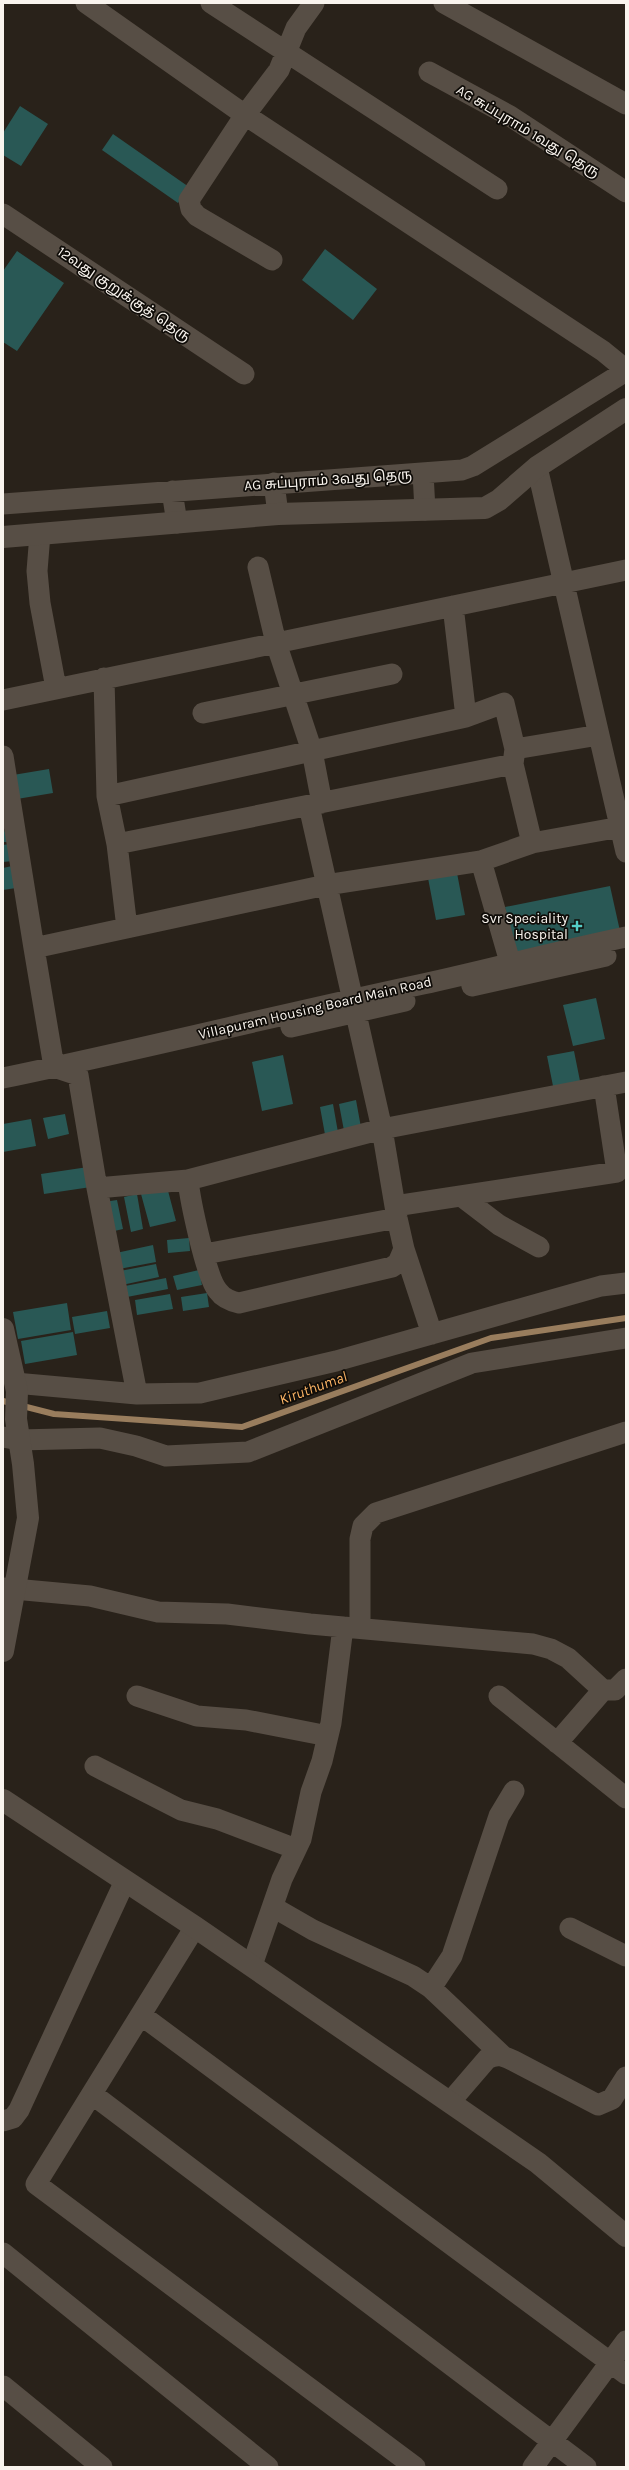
<svg xmlns="http://www.w3.org/2000/svg" width="629" height="2470" font-family="Karla,'Noto Sans Tamil',sans-serif">
<style>
.lines{fill:none;stroke-linecap:round;stroke-linejoin:round}
.stream{stroke:#997d5d;stroke-width:6}
.building{fill:#295855}
.minor{stroke:#574e45;stroke-width:21}
.tertiary{stroke:#574e45;stroke-width:22}
.poi-dot{fill:#54cdc6;stroke:#0f0c08;stroke-width:1.5}
.labels{text-anchor:middle;dominant-baseline:central;stroke-width:3.5;stroke-linejoin:round;paint-order:stroke}
.street-label{font-size:14px;fill:#f9f4ee;stroke:#0f0c08}
.poi-label{font-size:14px;fill:#f9f4ee;stroke:#0f0c08;text-anchor:end}
.water-label{font-size:15px;font-style:italic;fill:#fbb364;stroke:#0f0c08}
</style>
<rect width="100%" height="100%" fill="#29221a"/>
<g class="lines">
<!-- stream -->
<path class="stream" d="M 3,1401 L 54,1414 L 242,1427 L 491,1338 L 626,1318"/>
</g>
<!-- building -->
<path class="building" d="M 20,106 L 48,124 L 21,166 L 3,155 L 3,133 Z
M 113,134 L 189,187 L 178,203 L 102,150 Z
M 325,249 L 377,289 L 353,320 L 302,280 Z
M 17,251 L 64,283 L 17,351 L 3,342 L 3,271 Z
M 49,769 L 53,793 L 17,799 L 13,775 Z
M 3,826 L 8,842 L 3,842 Z
M 10,844 L 13,861 L 3,862 L 3,845 Z
M 12,866 L 16,888 L 3,890 L 3,868 Z
M 457,873 L 465,915 L 436,920 L 428,878 Z
M 610,886 L 620,931 L 515,953 L 505,907 Z
M 596,998 L 605,1039 L 573,1046 L 563,1005 Z
M 574,1051 L 581,1086 L 554,1091 L 547,1056 Z
M 283,1055 L 293,1104 L 262,1111 L 252,1062 Z
M 356,1100 L 362,1133 L 345,1136 L 339,1104 Z
M 333,1104 L 339,1138 L 326,1140 L 320,1107 Z
M 65,1114 L 69,1134 L 48,1139 L 43,1118 Z
M 31,1119 L 36,1146 L 3,1152 L 3,1124 Z
M 88,1167 L 91,1187 L 44,1194 L 41,1174 Z
M 167,1187 L 176,1221 L 150,1227 L 141,1194 Z
M 137,1194 L 143,1229 L 131,1232 L 124,1197 Z
M 117,1200 L 123,1229 L 110,1232 L 104,1202 Z
M 189,1238 L 190,1251 L 168,1253 L 167,1240 Z
M 153,1245 L 156,1262 L 119,1269 L 116,1253 Z
M 156,1264 L 159,1277 L 122,1285 L 120,1271 Z
M 199,1270 L 202,1285 L 177,1290 L 173,1276 Z
M 166,1278 L 168,1289 L 127,1297 L 125,1286 Z
M 207,1293 L 209,1307 L 183,1311 L 181,1297 Z
M 170,1294 L 173,1309 L 137,1315 L 135,1300 Z
M 67,1303 L 71,1330 L 18,1339 L 13,1312 Z
M 107,1311 L 110,1328 L 75,1334 L 72,1317 Z
M 73,1332 L 77,1355 L 25,1364 L 21,1341 Z"/>
<g class="lines">
<!-- minor -->
<path class="minor" d="M 86,3 L 245,115 L 603,351 L 626,370
M 211,3 L 497,189
M 444,3 L 626,104
M 429,72 L 510,116 L 626,192
M 3,214 L 244,374
M 272,260 L 197,216 L 191,209 L 189,200 L 245,115 L 279,70 L 296,28 L 314,3
M 537,467 L 626,852
M 423,473 L 425,510
M 274,483 L 278,514
M 172,491 L 177,523
M 3,504 L 462,470 L 473,466 L 626,371
M 40,534 L 37,571 L 40,603 L 56,688
M 258,567 L 276,643 L 312,751 L 322,803
M 453,606 L 466,717
M 104,678 L 107,796
M 3,700 L 626,570
M 203,713 L 392,674
M 515,749 L 599,735
M 3,756 L 34,948 L 326,885 L 481,861 L 532,843 L 626,826
M 309,806 L 382,1129 L 626,1082
M 117,844 L 107,796 L 466,717 L 504,703 L 515,749 L 513,764
M 481,861 L 510,962
M 127,928 L 117,844 L 513,764 L 532,843
M 34,948 L 54,1067 L 78,1075 L 97,1188 L 137,1394
M 472,986 L 606,956
M 291,1027 L 405,1001
M 3,1078 C 143,1049 282,1014 423,984 C 491,969 558,951 626,937
M 382,1129 L 397,1218 L 404,1249 L 398,1263 L 392,1267 L 239,1303 C 230,1301 223,1298 218,1291 C 206,1278 190,1199 188,1180 Z
M 97,1188 L 188,1180
M 461,1196 L 499,1225 L 539,1247
M 395,1206 L 617,1172 L 604,1086
M 404,1249 L 432,1334
M 205,1254 L 397,1218
M 15,1383 L 137,1394 L 200,1393 L 336,1361 L 601,1286 L 626,1283
M 3,1437 L 19,1440 L 100,1438 L 136,1446 L 166,1456 L 248,1452 L 472,1363 L 626,1338
M 3,1588 L 90,1596 L 158,1612 L 227,1614 L 310,1624 L 533,1644 L 551,1649 L 568,1658 L 603,1690 L 615,1690 L 626,1679
M 360,1628 L 360,1539 L 363,1526 L 376,1513 L 626,1432
M 137,1696 L 197,1716 L 246,1720 L 328,1736
M 499,1696 L 626,1798
M 557,1743 L 603,1690
M 95,1766 L 181,1810 L 217,1819 L 296,1849
M 273,1907 L 313,1930 L 413,1976 L 431,1988 L 452,1956 L 499,1816 L 514,1791
M 195,1927 L 36,2184 L 415,2467
M 570,1928 L 626,1956
M 252,1965 L 282,1879 L 301,1839 L 311,1792 L 322,1761 L 331,1723 L 343,1627
M 431,1988 L 503,2056
M 141,2015 L 626,2374
M 92,2094 L 586,2467
M 450,2102 L 487,2059 C 498,2053 504,2056 514,2061 L 598,2105 L 612,2099 L 626,2077
M 3,2121 L 13,2118 L 19,2110 L 125,1881
M 3,2253 L 268,2467
M 3,2386 L 102,2467
M 533,2467 L 626,2341"/>
<!-- tertiary -->
<path class="tertiary" d="M 3,537 L 278,514 L 485,508 L 499,500 L 537,467 L 626,409
M 3,1329 L 17,1391 L 16,1419 L 23,1464 L 28,1518 L 3,1651
M 3,1800 L 195,1927 L 538,2163 L 626,2236"/>
</g>
<!-- markers -->
<path class="poi-dot" d="M575 920h4v4h4v4h-4v4h-4v-4h-4v-4h4z"/>
<g class="labels">
<!-- street labels -->
<g class="street-label">
<text transform="translate(528 131) rotate(31)">AG சுப்புராம் 1வது தெரு</text>
<text transform="translate(124 294) rotate(34)">12வது குறுக்குத் தெரு</text>
<text transform="translate(328 480) rotate(-4)">AG சுப்புராம் 3வது தெரு</text>
<text transform="translate(315 1008) rotate(-13)">Villapuram Housing Board Main Road</text>
</g>
<!-- poi labels -->
<g class="poi-label">
<text x="568" y="918">Svr Speciality<tspan x="568" dy="16">Hospital</tspan></text>
</g>
<!-- water labels -->
<g class="water-label">
<text transform="translate(313 1388) rotate(-20)">Kiruthumal</text>
</g>
</g>
<!-- border -->
<rect width="629" height="2470" fill="none" stroke="#f9f4ee" stroke-width="8"/>
</svg>
